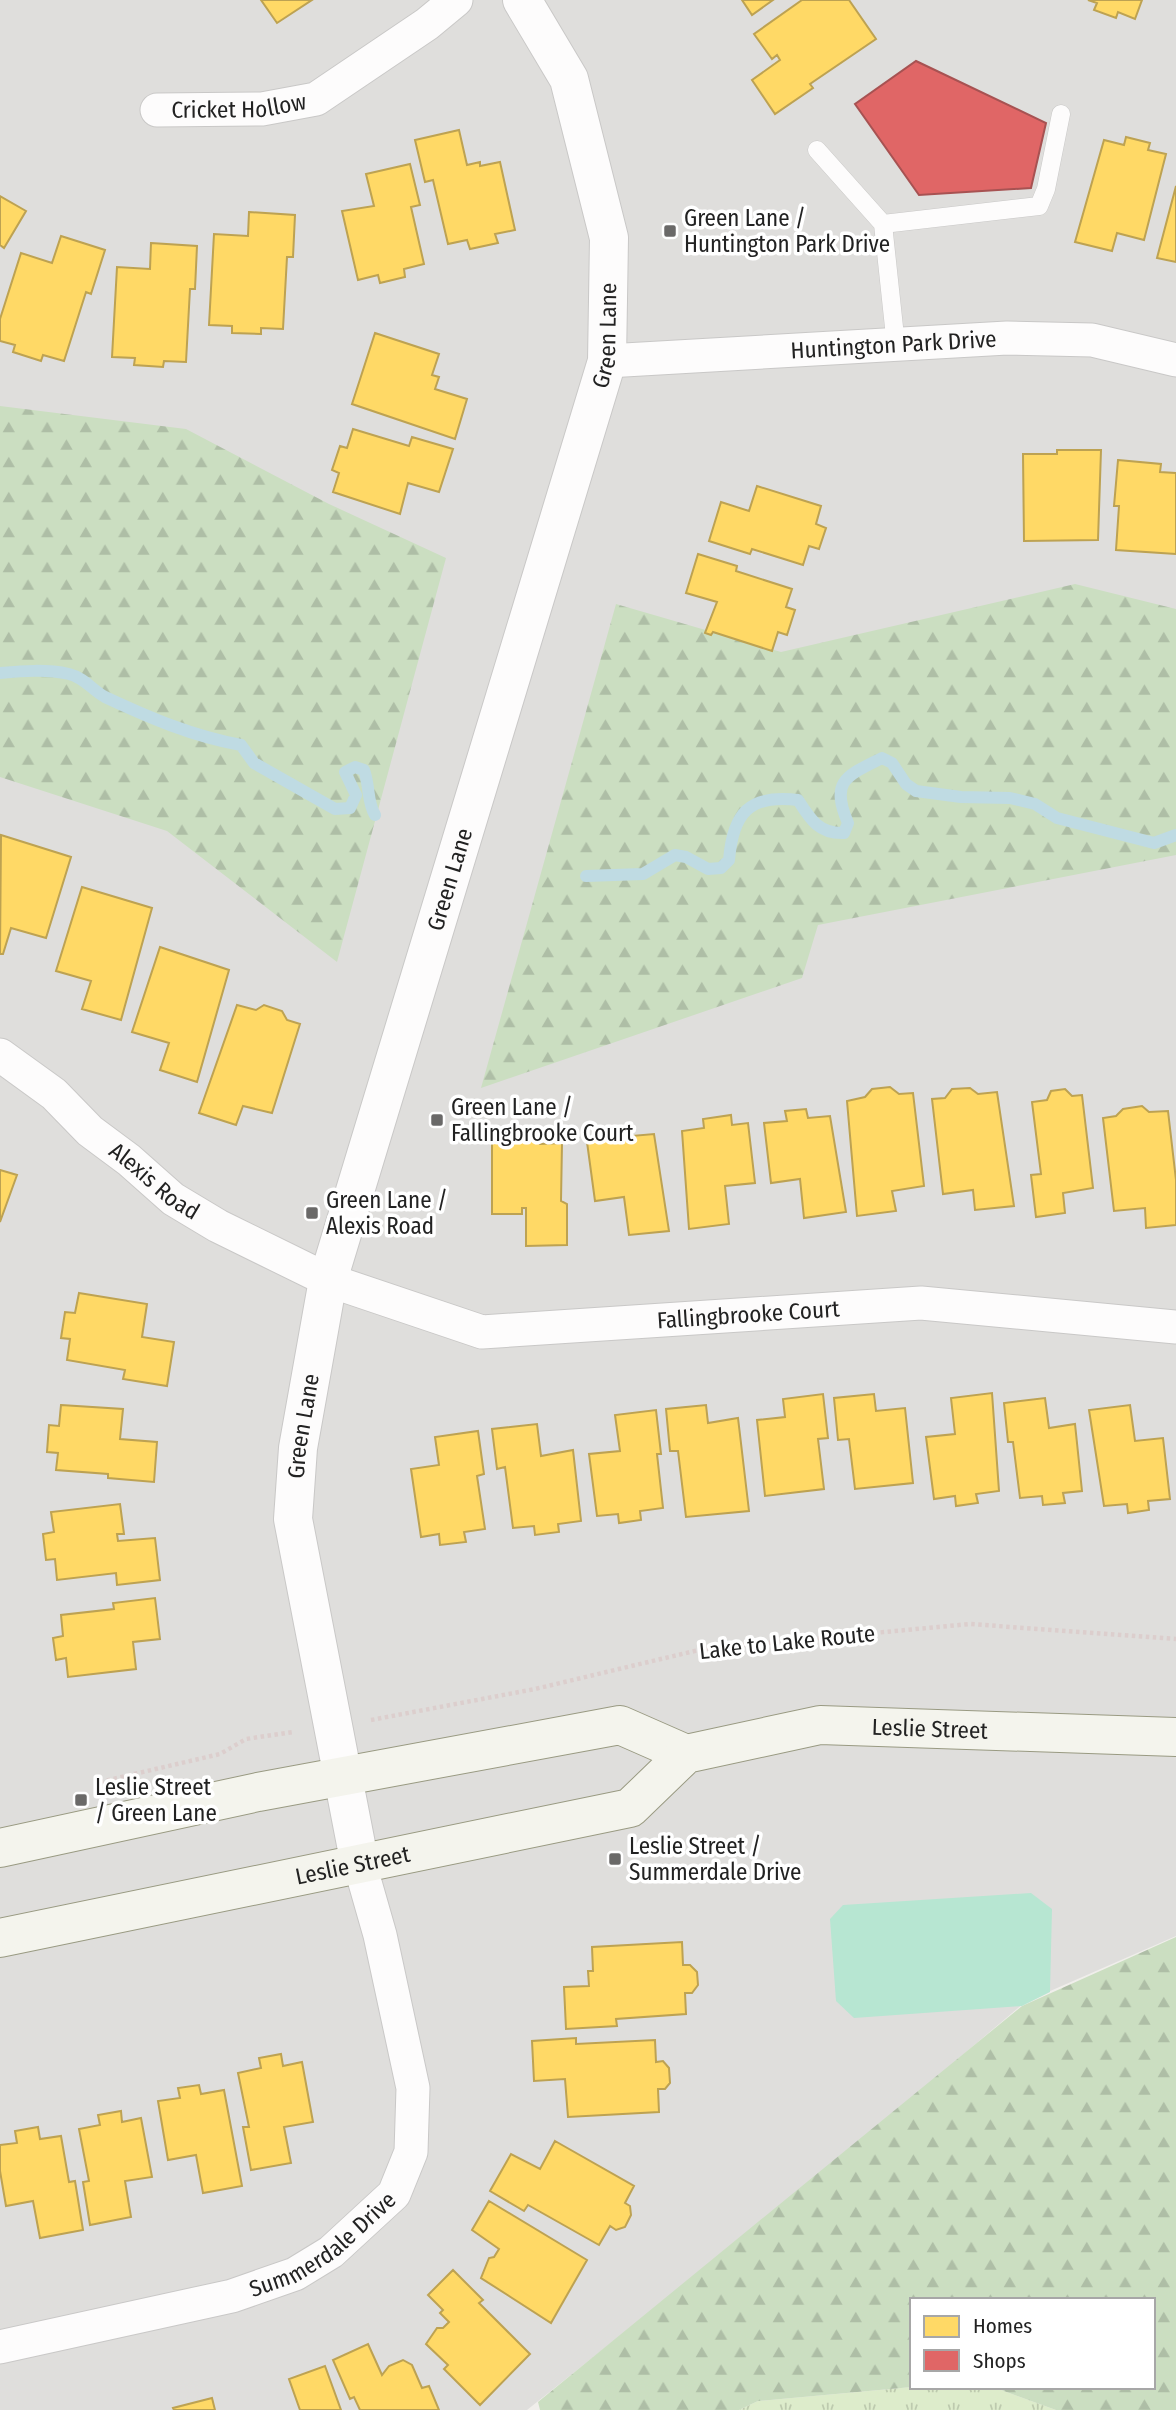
<svg xmlns="http://www.w3.org/2000/svg" width="1176" height="2410" font-family="'Fira Sans Condensed',sans-serif">
<style>
.residential{fill:#dfdedc}
.grass{fill:url(#grass-tufts)}
.forest{fill:url(#forest-firs)}
.pitch{fill:#b7e6d2}
.homes{fill:#ffd966;stroke:#bda252;stroke-width:2}
.shops{fill:#e06666;stroke:#a75252;stroke-width:2}
.lines{fill:none;stroke-linecap:round;stroke-linejoin:round}
.stream{stroke:#bfdbe3;stroke-width:12}
.service-casing{stroke:#c9c8c7;stroke-width:19}
.minor-casing{stroke:#c9c8c7;stroke-width:35}
.tertiary-casing{stroke:#c9c8c7;stroke-width:40}
.secondary-casing{stroke:#999a82;stroke-width:40}
.path{stroke:#dccecd;stroke-width:4.5;stroke-dasharray:3.5 3.5;stroke-linecap:butt}
.service{stroke:#fdfcfc;stroke-width:18}
.minor{stroke:#fdfcfc;stroke-width:33}
.tertiary{stroke:#fdfcfc;stroke-width:38}
.secondary{stroke:#f4f4ed;stroke-width:38}
.poi-dot{fill:#6a6968;stroke:#fff;stroke-width:2.5}
.labels{text-anchor:middle;dominant-baseline:central;stroke-width:7;stroke-linejoin:round;paint-order:stroke}
.street-label{font-size:23px;fill:#222;stroke:#fff}
.poi-label{font-size:23px;fill:#222;stroke:#fff;text-anchor:start}
</style>
<defs>
<pattern id="grass-tufts" width="24" height="20" patternUnits="userSpaceOnUse" patternTransform="scale(1.75)"><rect width="24" height="20" fill="#ddeccb"/><path d="M3 7l-1-3M5 7V3M7 7l1-3M15 17l-1-3M17 17v-4M19 17l1-3" fill="none" stroke="#bdcaae"/></pattern>
<pattern id="forest-firs" width="22" height="20" patternUnits="userSpaceOnUse" patternTransform="scale(1.75)"><rect width="22" height="20" fill="#cbdec1"/><path d="M5 1l3.5 6h-7zM16 11l3.5 6h-7z" fill="#aebea6"/></pattern>
</defs>
<rect width="100%" height="100%" fill="#f0eeeb"/>
<!-- residential -->
<path class="residential" d="M 0,0 L 1176,0 L 1176,1936 L 1025,2002 L 826,2171 L 527,2410 L 0,2410 Z"/>
<!-- grass -->
<path class="grass" d="M 912,2387 L 993,2387 L 1056,2410 L 739,2410 L 758,2401 Z"/>
<!-- forest -->
<path class="forest" d="M 0,406 L 186,429 L 329,504 L 446,558 L 337,962 L 167,831 L 0,777 Z
M 1075,584 L 1176,609 L 1176,855 L 818,925 L 802,978 L 481,1088 L 616,604 L 781,652 Z
M 1176,1937 L 1176,2410 L 1056,2410 L 993,2387 L 1153,2387 L 1153,2300 L 912,2300 L 912,2387 L 758,2401 L 739,2410 L 540,2410 L 538,2402 L 1022,2006 Z"/>
<!-- pitch -->
<path class="pitch" d="M 1031,1893 L 1052,1909 L 1050,1992 L 1022,2006 L 854,2018 L 836,2001 L 830,1919 L 843,1905 Z"/>
<!-- homes -->
<path class="homes" d="M 261,0 L 312,0 L 277,23 Z
M 742,0 L 773,0 L 752,15 Z
M 802,0 L 849,0 L 876,39 L 810,84 L 813,88 L 775,114 L 752,80 L 780,60 L 777,55 L 772,59 L 754,34 Z
M 1088,0 L 1142,0 L 1135,19 L 1118,12 L 1116,18 L 1094,10 L 1097,3 Z
M 459,130 L 467,165 L 480,162 L 480,166 L 500,162 L 515,230 L 495,234 L 498,243 L 470,249 L 467,240 L 448,244 L 433,180 L 425,182 L 415,140 Z
M 1126,137 L 1150,143 L 1148,150 L 1166,154 L 1144,240 L 1117,233 L 1112,251 L 1075,242 L 1104,140 L 1124,145 Z
M 410,164 L 420,205 L 411,207 L 424,264 L 404,269 L 405,277 L 380,283 L 378,275 L 358,280 L 342,211 L 374,206 L 366,174 Z
M 1176,186 L 1176,262 L 1157,258 Z
M 0,196 L 26,211 L 4,248 L 0,245 Z
M 249,212 L 295,215 L 293,257 L 287,257 L 283,329 L 261,328 L 261,334 L 232,333 L 232,326 L 209,325 L 214,234 L 248,236 Z
M 61,236 L 105,250 L 91,294 L 86,292 L 64,361 L 43,355 L 41,361 L 13,352 L 15,345 L 0,341 L 0,319 L 21,253 L 52,263 Z
M 151,243 L 197,246 L 195,289 L 190,289 L 186,362 L 164,361 L 163,367 L 134,365 L 135,358 L 112,357 L 117,267 L 150,269 Z
M 375,333 L 439,354 L 432,375 L 439,377 L 435,389 L 467,399 L 455,439 L 352,404 Z
M 353,429 L 409,446 L 412,437 L 453,449 L 439,492 L 408,483 L 400,514 L 333,492 L 339,473 L 332,470 L 340,446 L 347,448 Z
M 1057,450 L 1101,450 L 1098,540 L 1024,541 L 1023,454 L 1057,454 Z
M 1118,460 L 1161,464 L 1160,472 L 1176,473 L 1176,554 L 1116,550 L 1119,506 L 1114,506 Z
M 757,486 L 821,506 L 816,524 L 826,528 L 819,549 L 809,546 L 803,565 L 752,549 L 750,554 L 709,541 L 721,502 L 749,511 Z
M 698,554 L 737,566 L 736,571 L 792,589 L 786,607 L 795,610 L 787,635 L 778,632 L 772,651 L 713,632 L 711,635 L 705,633 L 717,602 L 686,593 Z
M 1,835 L 71,857 L 46,938 L 11,928 L 3,954 L 0,954 Z
M 82,887 L 152,908 L 121,1020 L 82,1009 L 91,981 L 56,971 Z
M 160,947 L 229,970 L 197,1082 L 160,1070 L 169,1043 L 132,1032 Z
M 237,1005 L 256,1010 L 264,1005 L 282,1011 L 287,1020 L 300,1024 L 272,1113 L 243,1106 L 236,1125 L 199,1113 Z
M 890,1087 L 899,1094 L 913,1093 L 924,1186 L 892,1191 L 896,1211 L 857,1216 L 847,1101 L 865,1097 L 872,1089 Z
M 970,1088 L 978,1094 L 997,1092 L 1014,1206 L 975,1210 L 973,1190 L 943,1194 L 932,1099 L 945,1098 L 952,1089 Z
M 1065,1089 L 1072,1096 L 1082,1095 L 1093,1188 L 1063,1193 L 1065,1213 L 1036,1217 L 1031,1175 L 1041,1174 L 1032,1102 L 1047,1100 L 1051,1091 Z
M 1142,1106 L 1149,1112 L 1168,1111 L 1176,1180 L 1176,1225 L 1146,1228 L 1145,1208 L 1114,1211 L 1103,1118 L 1116,1116 L 1123,1109 Z
M 806,1109 L 808,1118 L 830,1116 L 846,1212 L 804,1218 L 800,1179 L 771,1183 L 764,1123 L 787,1121 L 785,1111 Z
M 731,1115 L 732,1125 L 748,1123 L 755,1183 L 725,1186 L 729,1224 L 689,1229 L 682,1131 L 704,1128 L 703,1119 Z
M 631,1126 L 632,1136 L 654,1134 L 669,1231 L 629,1235 L 624,1197 L 595,1201 L 587,1142 L 609,1139 L 608,1128 Z
M 514,1136 L 540,1136 L 540,1144 L 562,1143 L 561,1201 L 567,1204 L 567,1245 L 526,1246 L 526,1208 L 522,1208 L 522,1214 L 492,1214 L 492,1143 L 514,1143 Z
M 0,1170 L 17,1175 L 0,1222 Z
M 79,1293 L 147,1304 L 142,1337 L 174,1342 L 167,1386 L 123,1379 L 125,1370 L 67,1360 L 70,1339 L 61,1338 L 65,1312 L 75,1313 Z
M 992,1393 L 999,1491 L 976,1494 L 978,1503 L 956,1506 L 955,1496 L 934,1499 L 926,1437 L 955,1434 L 951,1398 Z
M 823,1394 L 828,1438 L 818,1439 L 824,1489 L 765,1496 L 757,1420 L 785,1417 L 783,1399 Z
M 874,1394 L 876,1411 L 905,1408 L 913,1483 L 855,1489 L 849,1439 L 838,1440 L 834,1398 Z
M 1045,1398 L 1049,1428 L 1075,1424 L 1082,1491 L 1063,1493 L 1065,1503 L 1043,1505 L 1042,1496 L 1020,1498 L 1013,1442 L 1008,1442 L 1004,1403 Z
M 61,1405 L 123,1409 L 120,1439 L 157,1442 L 154,1482 L 108,1478 L 108,1474 L 56,1470 L 58,1453 L 47,1452 L 49,1425 L 59,1426 Z
M 706,1405 L 708,1423 L 738,1418 L 749,1511 L 686,1517 L 678,1451 L 670,1451 L 666,1409 Z
M 1130,1405 L 1135,1441 L 1163,1438 L 1170,1499 L 1148,1501 L 1149,1510 L 1128,1513 L 1127,1504 L 1104,1506 L 1089,1410 Z
M 656,1410 L 661,1454 L 657,1454 L 663,1508 L 640,1511 L 641,1520 L 619,1523 L 618,1514 L 597,1516 L 589,1454 L 620,1451 L 615,1415 Z
M 537,1424 L 541,1456 L 573,1450 L 581,1521 L 558,1524 L 559,1532 L 535,1535 L 534,1526 L 513,1528 L 505,1467 L 497,1469 L 492,1429 Z
M 478,1431 L 484,1474 L 477,1476 L 485,1529 L 464,1532 L 466,1542 L 440,1545 L 439,1534 L 421,1537 L 411,1469 L 439,1465 L 435,1437 Z
M 120,1504 L 124,1534 L 117,1534 L 118,1541 L 155,1538 L 160,1580 L 117,1585 L 116,1573 L 57,1580 L 55,1559 L 46,1560 L 43,1534 L 54,1532 L 51,1512 Z
M 155,1598 L 160,1639 L 133,1642 L 136,1669 L 68,1677 L 66,1658 L 56,1660 L 53,1638 L 63,1636 L 61,1615 L 114,1609 L 113,1603 Z
M 682,1942 L 683,1965 L 690,1965 L 697,1972 L 698,1985 L 692,1993 L 685,1993 L 686,2014 L 616,2019 L 617,2026 L 566,2029 L 564,1987 L 589,1986 L 588,1971 L 593,1971 L 592,1947 Z
M 576,2038 L 576,2044 L 655,2040 L 656,2062 L 663,2061 L 669,2068 L 670,2083 L 665,2089 L 658,2089 L 659,2112 L 568,2117 L 565,2079 L 534,2081 L 532,2041 Z
M 281,2054 L 283,2066 L 302,2062 L 313,2122 L 284,2127 L 291,2163 L 251,2170 L 243,2127 L 249,2127 L 238,2073 L 261,2068 L 259,2058 Z
M 199,2085 L 201,2094 L 224,2090 L 242,2186 L 203,2193 L 196,2155 L 168,2160 L 158,2101 L 180,2098 L 178,2088 Z
M 121,2111 L 122,2122 L 141,2118 L 152,2177 L 125,2181 L 131,2217 L 90,2225 L 83,2182 L 89,2181 L 79,2129 L 100,2125 L 98,2115 Z
M 38,2127 L 40,2139 L 61,2136 L 69,2182 L 75,2181 L 83,2230 L 40,2238 L 33,2201 L 6,2206 L 0,2171 L 0,2145 L 17,2143 L 15,2131 Z
M 555,2141 L 634,2186 L 625,2203 L 630,2206 L 631,2215 L 625,2227 L 616,2230 L 610,2226 L 599,2245 L 528,2205 L 524,2211 L 490,2191 L 511,2154 L 540,2169 Z
M 489,2201 L 587,2260 L 551,2323 L 481,2278 L 489,2258 L 494,2257 L 499,2249 L 472,2230 Z
M 453,2270 L 483,2300 L 479,2303 L 530,2354 L 480,2405 L 444,2369 L 448,2365 L 426,2344 L 437,2328 L 443,2328 L 449,2322 L 440,2313 L 443,2310 L 428,2295 Z
M 368,2344 L 382,2375 L 389,2366 L 403,2360 L 412,2365 L 422,2388 L 429,2386 L 439,2410 L 360,2410 L 354,2397 L 350,2399 L 333,2360 Z
M 325,2366 L 341,2410 L 300,2410 L 289,2379 Z
M 212,2398 L 215,2410 L 174,2410 L 173,2408 Z"/>
<!-- shops -->
<path class="shops" d="M 916,61 L 1046,123 L 1031,188 L 919,195 L 855,104 Z"/>
<g class="lines">
<!-- stream -->
<path class="stream" d="M 0,673 C 23,671 46,669 69,674 C 85,678 92,690 105,697 C 150,718 192,736 241,745 L 254,763 L 335,809 L 350,808 L 356,795 L 345,772 L 355,767 L 364,770 C 370,787 367,802 375,815
M 586,876 L 643,874 L 675,855 L 686,857 L 708,869 L 721,868 L 729,860 C 733,813 749,794 798,800 C 810,819 819,834 844,833 L 848,823 C 830,781 846,776 882,758 L 892,763 L 906,784 L 916,791 L 961,797 L 1010,798 L 1035,804 L 1057,818 L 1154,843 L 1176,835"/>
<defs>
<path id="service" d="M 817,150 L 883,224
M 896,346 L 883,224 L 1039,206 L 1046,189 L 1061,114"/>
<g id="minor">
<path id="s1" d="M 157,110 L 262,109 L 316,99 L 427,24 L 456,0"/>
<path id="s2" d="M 607,361 L 1007,338 L 1092,340 L 1176,360"/>
<path id="s3" d="M 0,1055 L 54,1094 L 90,1131 L 129,1160 L 173,1199 L 218,1226 L 328,1280 L 482,1332 L 921,1303 L 1176,1327"/>
<path id="s4" d="M 0,2347 L 232,2296 L 295,2274 L 331,2252 L 394,2194 L 411,2152 L 413,2088 L 380,1935 L 360,1865"/>
</g>
<g id="tertiary">
<path id="s5" d="M 360,1865 L 293,1519 L 298,1448 L 328,1280 L 607,361 L 609,238 L 569,79 L 522,0"/>
</g>
<g id="secondary">
<path d="M 0,1848 L 258,1792 L 620,1725 L 686,1754"/>
<path id="s6" d="M 0,1938 L 630,1808 L 686,1754 L 820,1725 L 1176,1737"/>
</g>
</defs>
<!-- service casing -->
<use href="#service" class="service-casing"/>
<!-- minor casing -->
<use href="#minor" class="minor-casing"/>
<!-- tertiary casing -->
<use href="#tertiary" class="tertiary-casing"/>
<!-- secondary casing -->
<use href="#secondary" class="secondary-casing"/>
<!-- path -->
<path class="path" d="M 371,1720 L 535,1689 L 703,1649 L 970,1624 L 1176,1639
M 100,1782 L 220,1754 L 246,1739 L 293,1732"/>
<!-- service -->
<use href="#service" class="service"/>
<!-- minor -->
<use href="#minor" class="minor"/>
<!-- tertiary -->
<use href="#tertiary" class="tertiary"/>
<!-- secondary -->
<use href="#secondary" class="secondary"/>
</g>
<!-- markers -->
<g class="poi-dot">
<rect x="663" y="224" width="14" height="14" rx="3.5"/>
<rect x="430" y="1113" width="14" height="14" rx="3.5"/>
<rect x="305" y="1206" width="14" height="14" rx="3.5"/>
<rect x="74" y="1793" width="14" height="14" rx="3.5"/>
<rect x="608" y="1852" width="14" height="14" rx="3.5"/>
</g>
<g class="labels">
<!-- street labels -->
<g class="street-label">
<text stroke="none"><textPath href="#s1" startOffset="82">Cricket Hollow</textPath></text>
<text stroke="none"><textPath href="#s5" startOffset="1580">Green Lane</textPath></text>
<text stroke="none"><textPath href="#s2" startOffset="287">Huntington Park Drive</textPath></text>
<text stroke="none"><textPath href="#s5" startOffset="1013">Green Lane</textPath></text>
<text stroke="none"><textPath href="#s3" startOffset="200">Alexis Road</textPath></text>
<text stroke="none"><textPath href="#s3" startOffset="830">Fallingbrooke Court</textPath></text>
<text stroke="none"><textPath href="#s5" startOffset="446">Green Lane</textPath></text>
<text transform="translate(787 1642) rotate(-6)">Lake to Lake Route</text>
<text stroke="none"><textPath href="#s6" startOffset="968">Leslie Street</textPath></text>
<text stroke="none"><textPath href="#s6" startOffset="360">Leslie Street</textPath></text>
<text stroke="none"><textPath href="#s4" startOffset="343">Summerdale Drive</textPath></text>
</g>
<!-- poi labels -->
<g class="poi-label">
<text x="684" y="218">Green Lane /<tspan x="684" dy="26">Huntington Park Drive</tspan></text>
<text x="451" y="1107">Green Lane /<tspan x="451" dy="26">Fallingbrooke Court</tspan></text>
<text x="326" y="1200">Green Lane /<tspan x="326" dy="26">Alexis Road</tspan></text>
<text x="95" y="1787">Leslie Street<tspan x="95" dy="26">/ Green Lane</tspan></text>
<text x="629" y="1846">Leslie Street /<tspan x="629" dy="26">Summerdale Drive</tspan></text>
</g>
</g>
<!-- legend -->
<rect x="910" y="2298" width="245" height="91" fill="#ffffff" stroke="#a7a7a7" stroke-width="2"/>
<rect x="924" y="2316" width="35" height="21" fill="#ffd966" stroke="#a7a7a7" stroke-width="2"/>
<text x="973" y="2333" font-size="21" fill="#222222">Homes</text>
<rect x="924" y="2350" width="35" height="21" fill="#e06666" stroke="#a7a7a7" stroke-width="2"/>
<text x="973" y="2368" font-size="21" fill="#222222">Shops</text>
</svg>
